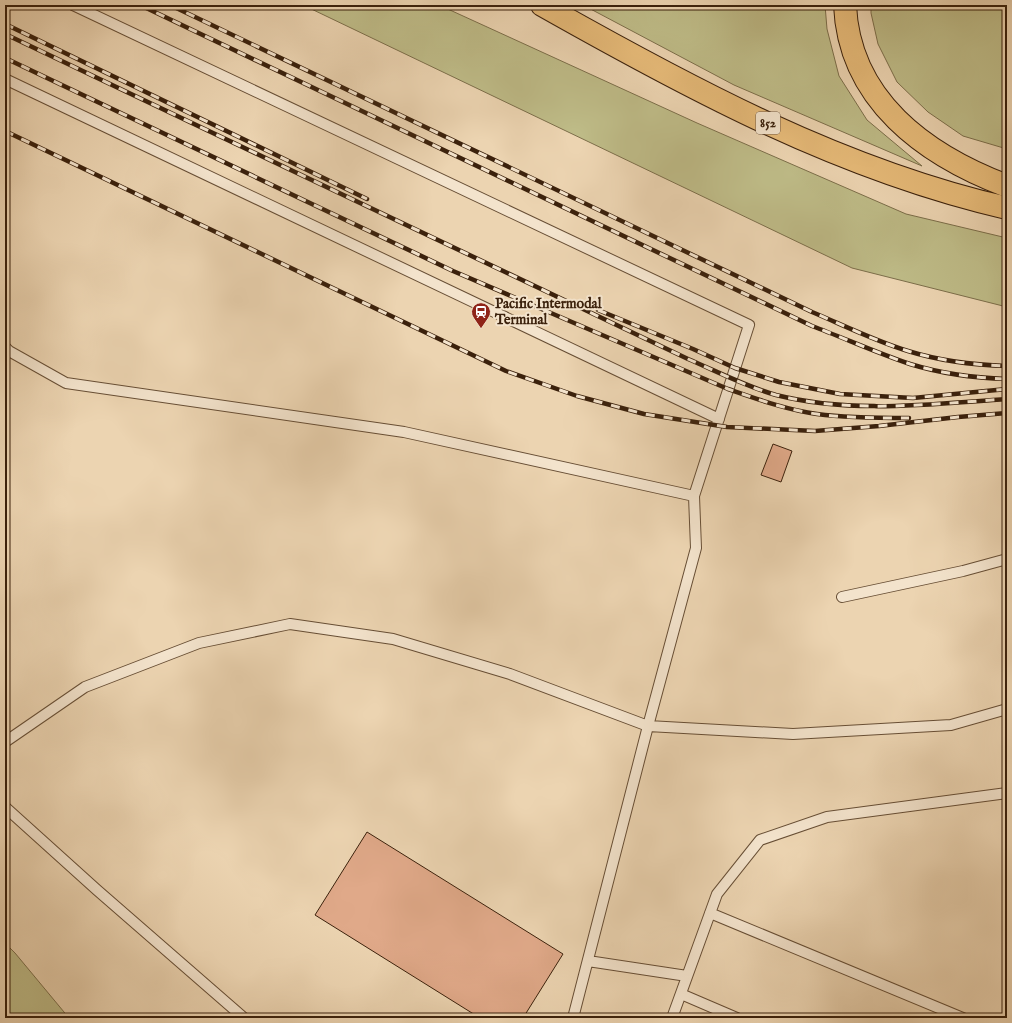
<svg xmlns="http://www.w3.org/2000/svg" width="1012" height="1023" font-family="'IM FELL English',serif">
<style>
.green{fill:#bebb87;stroke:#7c6e4a}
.building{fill:#e0a989;stroke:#3b210c}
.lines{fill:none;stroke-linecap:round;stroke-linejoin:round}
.lane-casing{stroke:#674e35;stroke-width:12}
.primary-casing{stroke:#3b210c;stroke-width:24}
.highway-casing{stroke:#3b210c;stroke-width:24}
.lane{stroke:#f3e3cc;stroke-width:10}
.primary{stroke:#e6ba78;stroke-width:22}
.highway{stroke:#e6ba78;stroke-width:22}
.rail-casing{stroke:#3b210c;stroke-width:4.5}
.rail{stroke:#f3e3cc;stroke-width:3;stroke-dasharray:9;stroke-linecap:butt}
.labels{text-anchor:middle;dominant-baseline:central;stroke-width:4;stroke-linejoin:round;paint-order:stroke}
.shield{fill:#f3e3cc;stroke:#725b46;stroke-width:1}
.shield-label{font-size:13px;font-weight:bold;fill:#3b210c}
.poi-label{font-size:14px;font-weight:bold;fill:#3b210c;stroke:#f3e3cc;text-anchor:start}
</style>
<rect width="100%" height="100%" fill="#ecd4b1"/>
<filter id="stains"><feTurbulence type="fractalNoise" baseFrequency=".005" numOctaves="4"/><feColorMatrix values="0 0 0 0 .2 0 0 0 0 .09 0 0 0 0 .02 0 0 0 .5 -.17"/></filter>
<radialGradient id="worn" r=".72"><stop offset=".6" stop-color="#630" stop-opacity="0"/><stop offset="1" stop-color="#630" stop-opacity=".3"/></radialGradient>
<!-- green -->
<path class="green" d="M 303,5 L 439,5 L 697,123 L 906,214 L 1007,238 L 1007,307 L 852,268 Z
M 583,5 L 825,5 L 827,29 L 839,76 L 867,120 L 922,166 L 734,85 Z
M 871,5 L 1007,5 L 1007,149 L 963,136 L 928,112 L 897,82 L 878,44 L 871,13 Z
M 5,943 L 15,953 L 69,1018 L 5,1018 Z"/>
<!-- building -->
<path class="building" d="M 773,444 L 792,451 L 781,482 L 761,475 Z
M 367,832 L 563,954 L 523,1018 L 480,1018 L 315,915 Z"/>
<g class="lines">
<defs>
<path id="lane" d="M 73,5 L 749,325 L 694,496 L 696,548 L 648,726 L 793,734 L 951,725 L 1007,709
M 5,79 L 719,419
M 5,347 L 9,351 L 66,383 L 404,432 L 694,496
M 842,597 L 963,571 L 1007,559
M 5,742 L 85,687 L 199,643 L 290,624 L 393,639 L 510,674 L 648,726 L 573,1018
M 5,807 L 97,890 L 244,1018
M 710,913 L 963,1018
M 588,961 L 687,976
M 681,994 L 737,1018
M 672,1018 L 717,894 L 760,840 L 827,817 L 1007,793"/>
<path id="primary" d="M 542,5 C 689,88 841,170 1007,208"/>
<path id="highway" d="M 845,5 C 849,100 925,155 1007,186"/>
</defs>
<!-- lane casing -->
<use href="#lane" class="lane-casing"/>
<!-- primary casing -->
<use href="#primary" class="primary-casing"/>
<!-- highway casing -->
<use href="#highway" class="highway-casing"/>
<!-- lane -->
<use href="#lane" class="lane"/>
<!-- primary -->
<use href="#primary" class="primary"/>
<!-- highway -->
<use href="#highway" class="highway"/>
<defs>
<path id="rail" d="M 140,5 L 812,326 C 844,338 877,353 910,364 C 939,373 976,378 1007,379
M 170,5 L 812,312 C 843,325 875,341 908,351 C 940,361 974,365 1007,366
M 5,24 L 367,199
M 5,34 L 688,359 C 716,371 747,387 776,395 C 852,414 930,404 1007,399
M 5,58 L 453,271 L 728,389 C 757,399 787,410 817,414 C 847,418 878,418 909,418
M 5,131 L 506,371 L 577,396 L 644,414 L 727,427 L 815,431 L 879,426 L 958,417 L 1007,413
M 598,310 L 693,349 L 735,368 L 779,382 L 840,394 L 913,398 L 1007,389"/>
</defs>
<!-- rail casing -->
<use href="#rail" class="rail-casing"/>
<!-- rail -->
<use href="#rail" class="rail"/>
</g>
<!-- icons -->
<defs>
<symbol id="station-pin" viewBox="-11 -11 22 30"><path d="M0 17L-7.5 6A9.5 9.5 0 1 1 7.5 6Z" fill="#8f2418" stroke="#f3e3cc"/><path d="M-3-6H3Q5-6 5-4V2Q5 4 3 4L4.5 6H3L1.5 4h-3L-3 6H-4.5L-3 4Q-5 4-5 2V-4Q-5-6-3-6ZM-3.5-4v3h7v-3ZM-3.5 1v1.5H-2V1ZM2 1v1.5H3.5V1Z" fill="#fff"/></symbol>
</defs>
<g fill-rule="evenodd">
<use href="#station-pin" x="470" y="301" width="22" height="30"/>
</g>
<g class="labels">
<!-- shield labels -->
<rect class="shield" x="756" y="112" width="24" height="22" rx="3"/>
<g class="shield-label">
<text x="768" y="123">852</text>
</g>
<!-- poi labels -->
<g class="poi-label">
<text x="495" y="304">Pacific Intermodal<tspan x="495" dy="16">Terminal</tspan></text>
</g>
</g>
<!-- margin -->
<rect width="1012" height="1023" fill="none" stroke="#ecd4b1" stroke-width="20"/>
<rect x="6" y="6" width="1000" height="1011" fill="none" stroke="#3b210c" stroke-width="2"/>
<rect x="10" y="10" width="992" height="1003" fill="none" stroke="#3b210c"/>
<rect width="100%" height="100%" filter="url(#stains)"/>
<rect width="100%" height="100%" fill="url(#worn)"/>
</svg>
